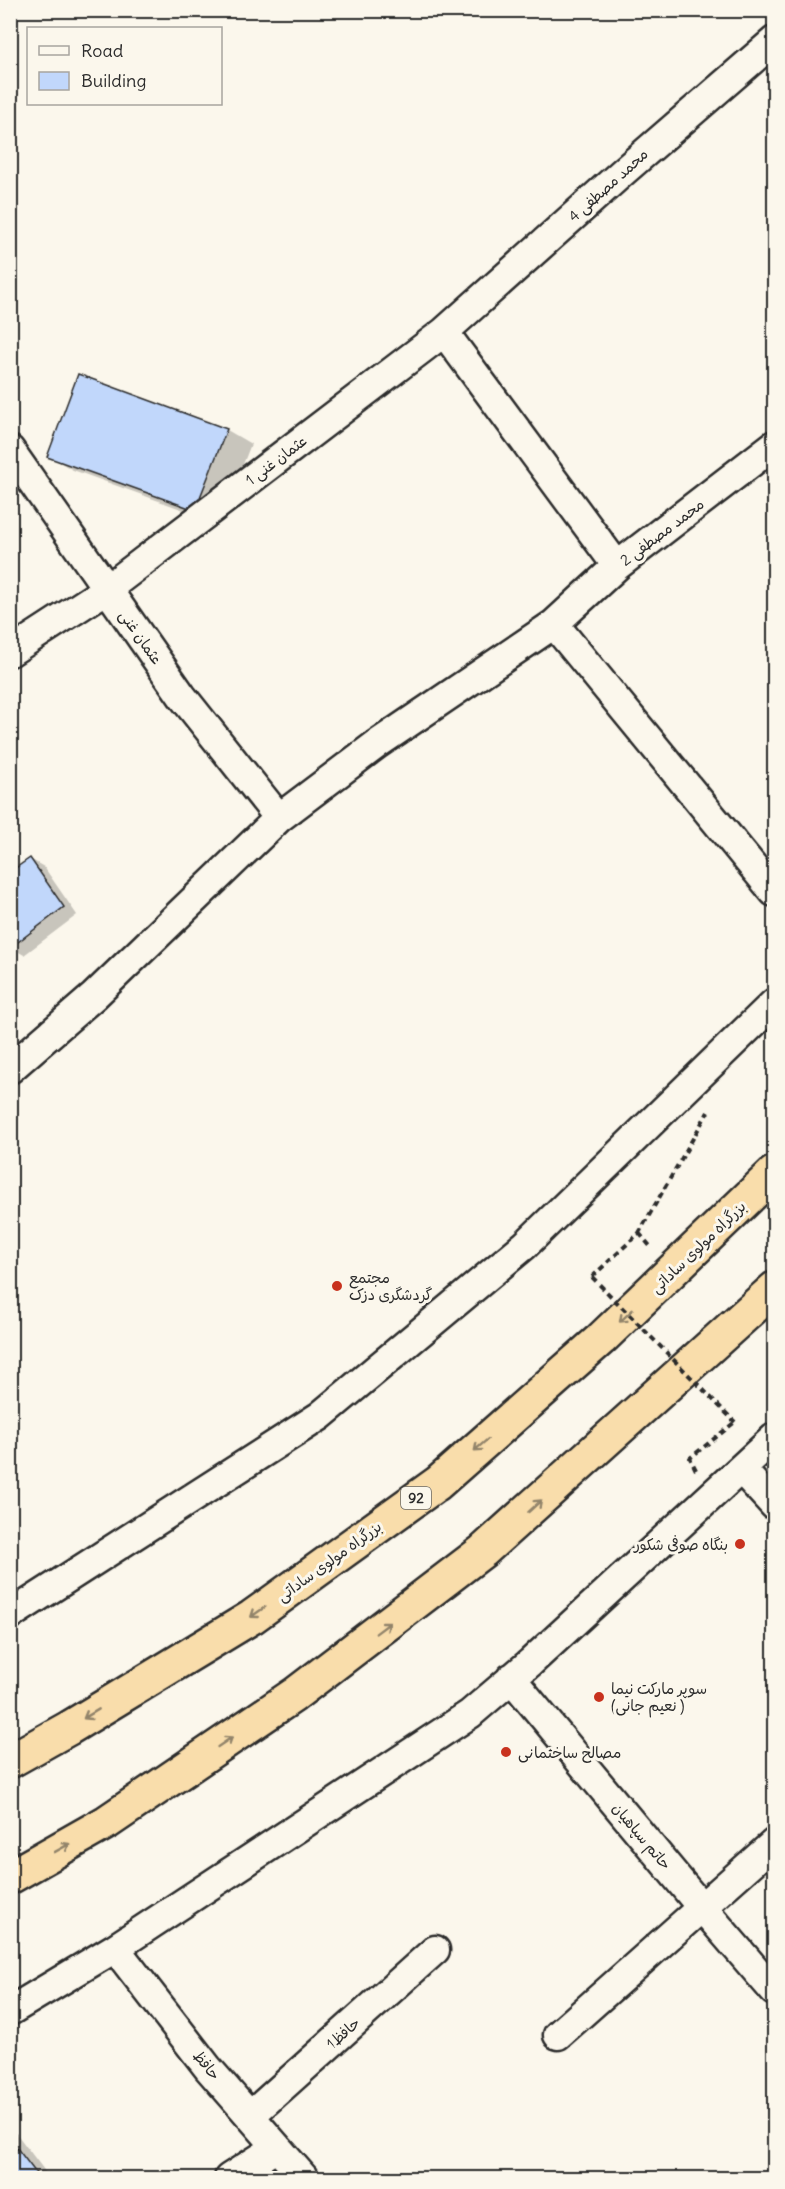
<svg xmlns="http://www.w3.org/2000/svg" width="785" height="2189" font-family="Delius,'Playpen Sans Arabic',sans-serif">
<style>
.shadow{fill:#0003}
.building{fill:#c1d7fb;stroke:#2b2b2b;stroke-width:1.5}
.lines{fill:none;stroke-linecap:round;stroke-linejoin:round}
.minor-casing{stroke:#2b2b2b;stroke-width:33}
.trunk-casing{stroke:#2b2b2b;stroke-width:38}
.path{stroke:#2b2b2b;stroke-width:4;stroke-dasharray:6 4.5;stroke-linecap:butt}
.minor{stroke:#fbf7ec;stroke-width:28}
.trunk{stroke:#f9ddab;stroke-width:33}
.path-bridge{stroke:#2b2b2b;stroke-width:4;stroke-dasharray:6 4.5;stroke-linecap:butt}
.oneway{stroke:#92846b}
.poi-dot{fill:#c8321e;stroke:#fbf7ec;stroke-width:2}
.labels{text-anchor:middle;dominant-baseline:central;stroke-width:6;stroke-linejoin:round;paint-order:stroke}
.shield{fill:#fbf7ec;stroke:#696865;stroke-width:1.5}
.shield-label{font-size:14px;font-weight:bold;fill:#2b2b2b}
.street-label{font-size:15px;fill:#2b2b2b;stroke:#fbf7ec}
.poi-label{font-size:15px;fill:#2b2b2b;stroke:#fbf7ec;text-anchor:start}
</style>
<rect width="100%" height="100%" fill="#fbf7ec"/>
<filter id="ink" filterUnits="userSpaceOnUse"><feTurbulence type="fractalNoise" baseFrequency=".0167" numOctaves="2"/><feDisplacementMap in="SourceGraphic" scale="12" xChannelSelector="R" yChannelSelector="G"/><feConvolveMatrix kernelMatrix="1 2 1 2 8 2 1 2 1" color-interpolation-filters="sRGB"/></filter>
<g filter="url(#ink)">
<!-- shadow -->
<path class="shadow" d="M 79,375 L 227,430 L 251,444 L 220,523 L 73,470 L 49,456 Z
M 30,859 L 44,867 L 77,915 L 24,955 L 10,947 Z
M 10,2129 L 16,2133 L 50,2178 L 10,2178 Z"/>
<!-- building -->
<path class="building" d="M 78,374 L 227,429 L 195,510 L 47,457 Z
M 30,858 L 64,907 L 10,948 L 10,872 Z
M 10,2139 L 36,2173 L 28,2178 L 10,2178 Z"/>
<g class="lines">
<defs>
<path id="minor" d="M 444,332 L 617,566
M 10,450 L 182,696 L 279,818
M 554,624 L 774,892
M 10,652 L 107,589 L 444,332 L 624,171 L 774,41
M 10,1069 L 94,996 L 279,818 L 377,744 L 554,624 L 617,566 L 774,445
M 741,1469 L 774,1505
M 10,1615 L 320,1416 L 525,1245 L 774,1003
M 511,1678 L 693,1897 L 774,1991
M 115,1948 L 208,2068 L 304,2178
M 10,2011 L 115,1948 L 470,1714 L 531,1662 L 774,1438
M 558,2035 L 774,1843
M 250,2116 L 435,1950
M 229,2178 L 277,2147"/>
<path id="trunk" d="M 10,1761 L 69,1728 L 252,1617 L 438,1483 L 601,1339 L 774,1173
M 10,1877 L 107,1822 L 294,1695 L 483,1551 L 774,1289"/>
</defs>
<!-- minor casing -->
<use href="#minor" class="minor-casing"/>
<!-- trunk casing -->
<use href="#trunk" class="trunk-casing"/>
<!-- path -->
<path class="path" d="M 639,1233 L 650,1246
M 592,1277 L 639,1233 L 708,1112
M 696,1470 L 690,1458 L 735,1422"/>
<!-- minor -->
<use href="#minor" class="minor"/>
<!-- trunk -->
<use href="#trunk" class="trunk"/>
<!-- path-bridge -->
<path class="path-bridge" d="M 592,1277 L 735,1422"/>
</g>
<!-- one-way arrows -->
<defs><path id="oneway-shaft" d="M-6 0H5M1.5-3L5.5 0L1.5 3" fill="none" stroke-width="1.6" stroke-linecap="round" stroke-linejoin="round" transform="scale(1.5)"/></defs>
<g class="oneway">
<use href="#oneway-shaft" transform="translate(626 1316) rotate(137)"/>
<use href="#oneway-shaft" transform="translate(481 1445) rotate(139)"/>
<use href="#oneway-shaft" transform="translate(535 1506) rotate(-42)"/>
<use href="#oneway-shaft" transform="translate(258 1612) rotate(145)"/>
<use href="#oneway-shaft" transform="translate(383 1628) rotate(-37)"/>
<use href="#oneway-shaft" transform="translate(91 1714) rotate(149)"/>
<use href="#oneway-shaft" transform="translate(225 1742) rotate(-34)"/>
<use href="#oneway-shaft" transform="translate(62 1848) rotate(-29)"/>
</g>
</g>
<!-- markers -->
<g class="poi-dot">
<circle cx="337" cy="1286" r="6"/>
<circle cx="740" cy="1544" r="6"/>
<circle cx="599" cy="1697" r="6"/>
<circle cx="506" cy="1752" r="6"/>
</g>
<g class="labels">
<!-- shield labels -->
<rect class="shield" x="401" y="1487" width="30" height="22" rx="4.5"/>
<g class="shield-label">
<text x="416" y="1498">92</text>
</g>
<!-- street labels -->
<g class="street-label">
<text transform="translate(608 185) rotate(-42)">محمد مصطفی 4</text>
<text transform="translate(276 460) rotate(-37)">عثمان غنی 1</text>
<text transform="translate(662 532) rotate(-37)">محمد مصطفی 2</text>
<text transform="translate(141 637) rotate(55)">عثمان غنی</text>
<text transform="translate(698 1247) rotate(-44)">بزرگراه مولوی ساداتی</text>
<text transform="translate(329 1561) rotate(-36)">بزرگراه مولوی ساداتی</text>
<text transform="translate(642 1836) rotate(50)">حاتم سپاهیان</text>
<text transform="translate(343 2033) rotate(-42)">حافظ1</text>
<text transform="translate(207 2065) rotate(51)">حافظ</text>
</g>
<!-- poi labels -->
<g class="poi-label">
<text x="349" y="1277">مجتمع<tspan x="349" dy="17">گردشگری دزک</tspan></text>
<text x="728" y="1544" text-anchor="end">بنگاه صوفی شکور</text>
<text x="611" y="1688">سوپر مارکت نیما<tspan x="611" dy="17">(نعیم جانی )</tspan></text>
<text x="518" y="1752">مصالح ساختمانی</text>
</g>
</g>
<!-- margin -->
<rect width="785" height="2189" fill="none" stroke="#fbf7ec" stroke-width="36"/>
<rect x="18" y="18" width="749" height="2153" fill="none" stroke="#2b2b2b" stroke-width="2" filter="url(#ink)"/>
<!-- legend -->
<rect x="27" y="27" width="195" height="78" fill="#fbf7ec" stroke="#a8a59f" stroke-width="1.5"/>
<rect x="39" y="46" width="30" height="9" fill="#fbf7ec" stroke="#a8a59f" stroke-width="1.5"/>
<text x="81" y="57" font-size="18" fill="#2b2b2b">Road</text>
<rect x="39" y="72" width="30" height="18" fill="#c1d7fb" stroke="#a8a59f" stroke-width="1.5"/>
<text x="81" y="87" font-size="18" fill="#2b2b2b">Building</text>
</svg>
